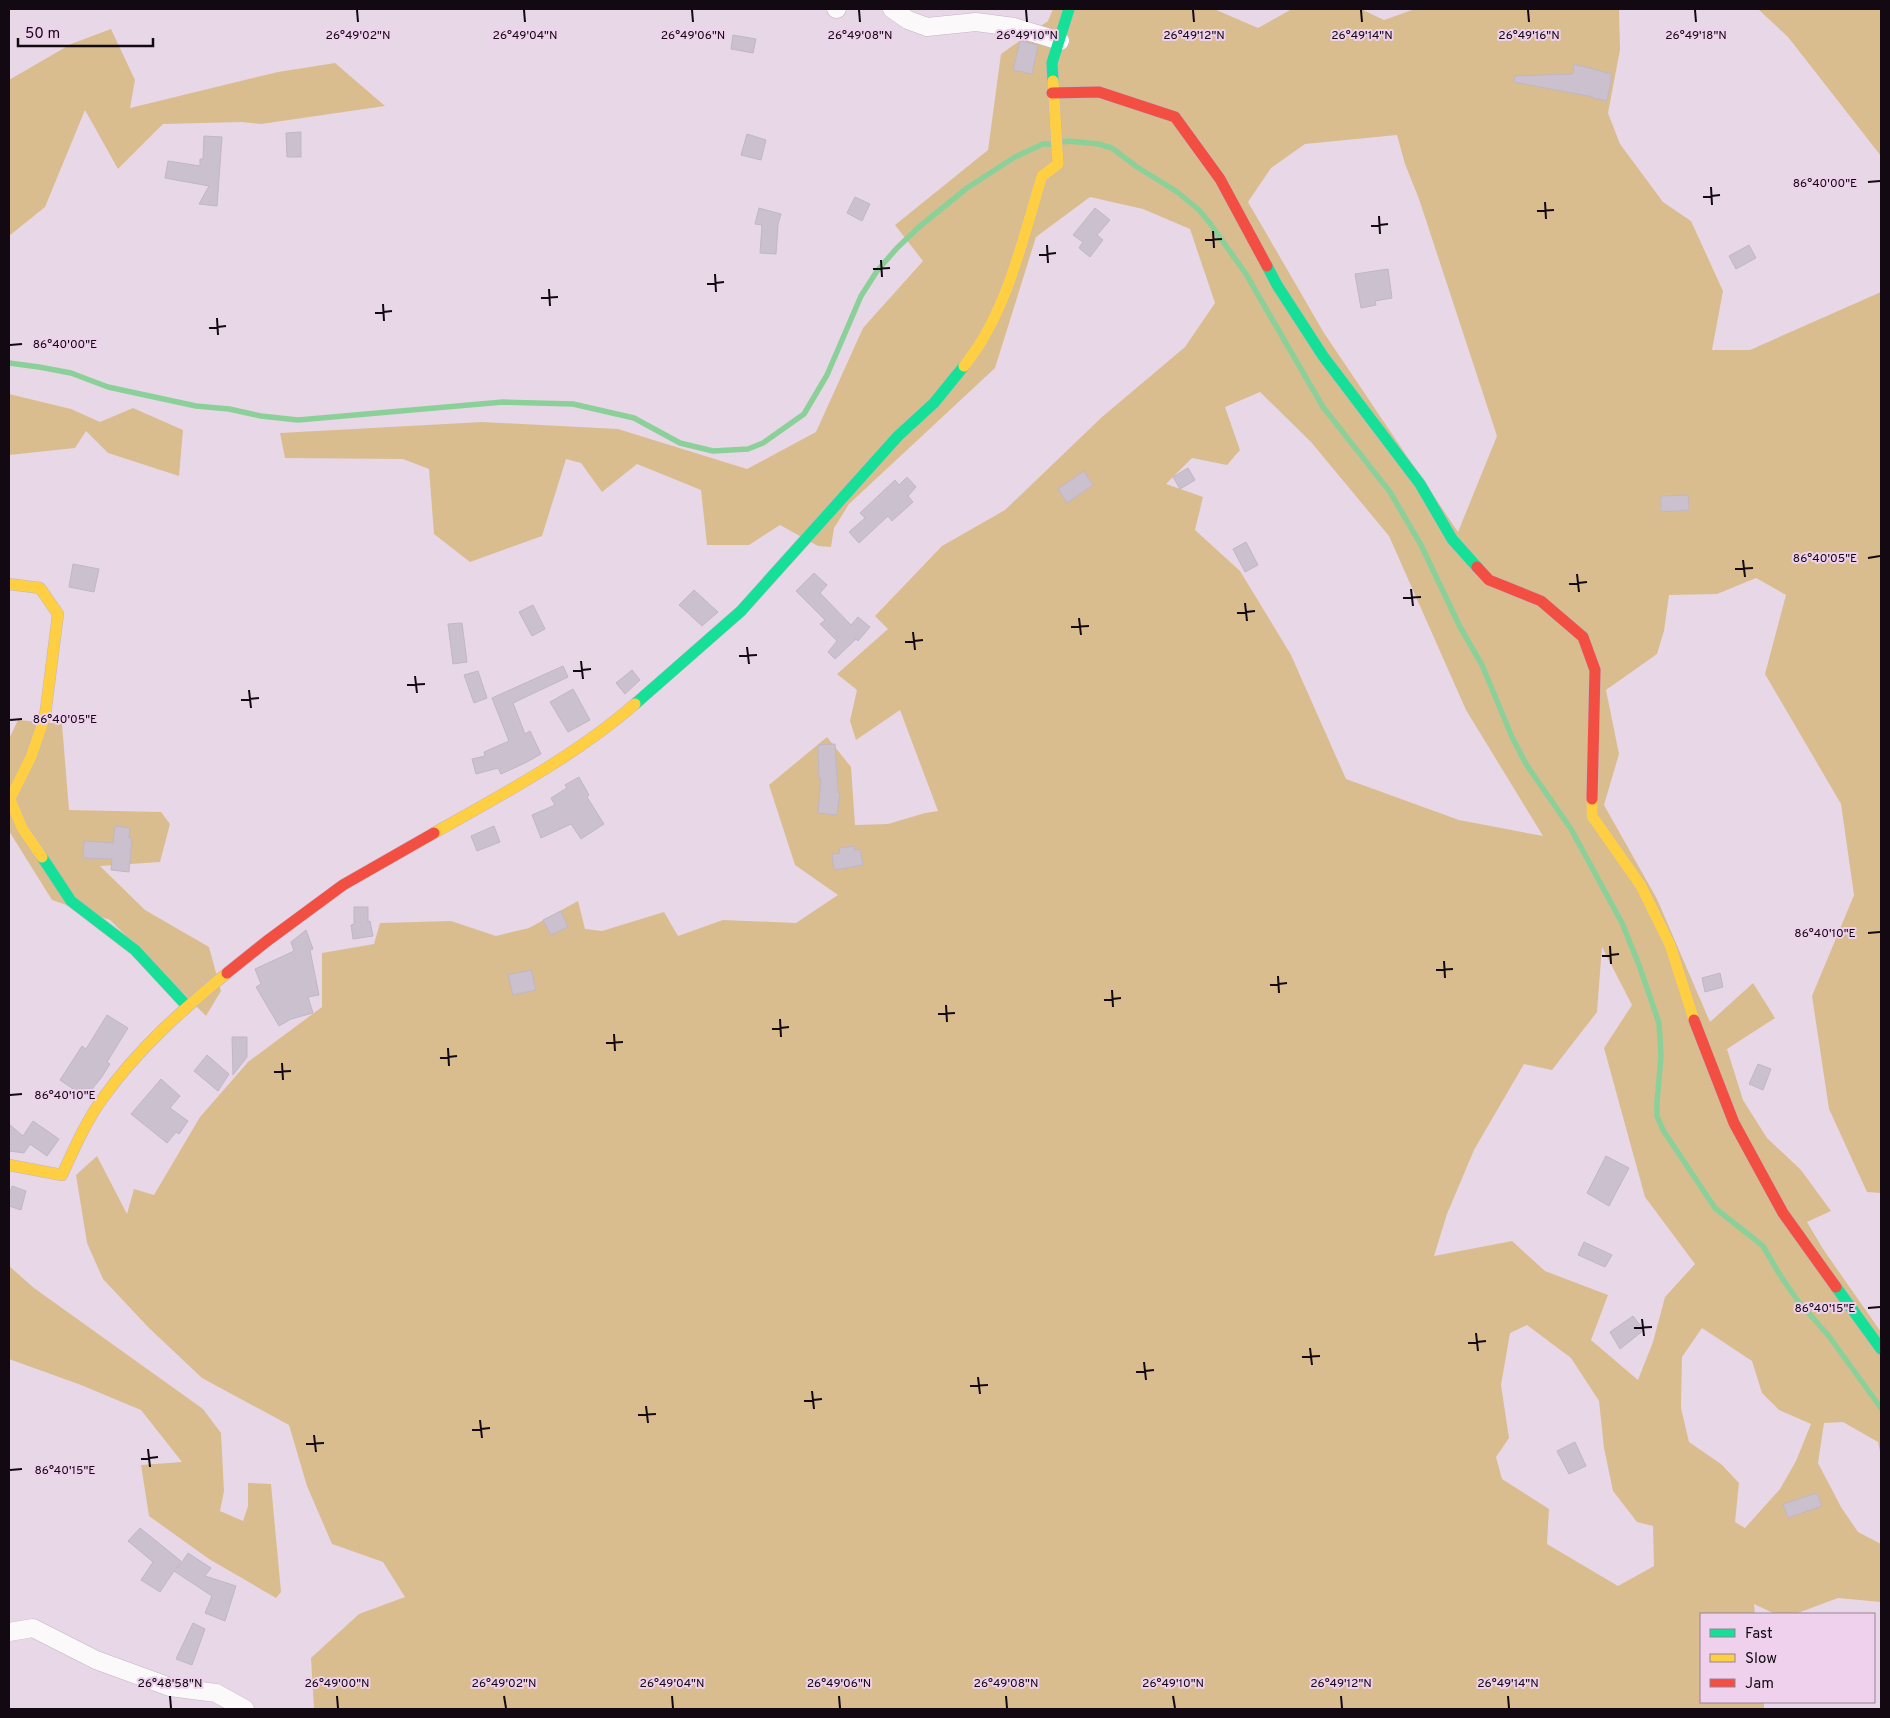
<svg xmlns="http://www.w3.org/2000/svg" width="1890" height="1718" font-family="Overpass,sans-serif">
<style>
.green{fill:#d9bd8f;fill-rule:evenodd}
.lines{fill:none;stroke-linecap:round;stroke-linejoin:round}
.stream{stroke:#8cd099;stroke-width:5.5}
.building{fill:#cbc1ce;stroke:#c1b6c3}
.street-casing{stroke:#c3b5c2;stroke-width:19}
.fast-casing{stroke:#c3b5c2;stroke-width:12}
.slow-casing{stroke:#c3b5c2;stroke-width:12}
.jam-casing{stroke:#c3b5c2;stroke-width:12}
.street{stroke:#fcf9fb;stroke-width:18}
.fast{stroke:#16e098;stroke-width:11}
.slow{stroke:#ffcf43;stroke-width:11}
.jam{stroke:#f24e42;stroke-width:11}
.ticks{fill:none;stroke:#120912;stroke-width:2}
.ticks-label{font-size:12px;text-anchor:middle;fill:#120912;stroke:#efd1ed;stroke-width:4;stroke-linejoin:round;paint-order:stroke}
</style>
<rect width="100%" height="100%" fill="#e8d8e7"/>
<!-- green -->
<path class="green" d="M 1053,9 L 1214,9 L 1258,28 L 1292,9 L 1361,9 L 1384,20 L 1415,9 L 1619,9 L 1620,50 L 1608,113 L 1620,144 L 1663,202 L 1691,221 L 1723,291 L 1712,350 L 1750,350 L 1881,292 L 1881,1193 L 1867,1192 L 1829,1109 L 1812,996 L 1854,895 L 1841,804 L 1765,674 L 1786,595 L 1756,578 L 1717,594 L 1669,595 L 1664,631 L 1657,654 L 1606,690 L 1619,754 L 1604,805 L 1657,899 L 1710,1022 L 1753,983 L 1775,1018 L 1727,1049 L 1743,1100 L 1767,1138 L 1801,1170 L 1831,1211 L 1807,1222 L 1823,1249 L 1881,1332 L 1881,1456 L 1878,1442 L 1843,1422 L 1824,1423 L 1818,1463 L 1841,1507 L 1858,1532 L 1881,1544 L 1881,1602 L 1838,1598 L 1795,1614 L 1775,1614 L 1754,1604 L 1755,1614 L 1701,1614 L 1701,1702 L 1764,1702 L 1764,1709 L 314,1709 L 311,1658 L 359,1614 L 405,1597 L 383,1562 L 332,1544 L 307,1486 L 289,1425 L 202,1378 L 148,1327 L 103,1279 L 87,1243 L 76,1175 L 97,1156 L 127,1214 L 134,1189 L 154,1195 L 200,1117 L 248,1062 L 322,1007 L 322,953 L 374,944 L 380,923 L 451,921 L 496,936 L 529,928 L 578,901 L 585,929 L 602,931 L 664,912 L 678,936 L 723,920 L 796,923 L 838,895 L 795,865 L 769,785 L 827,737 L 851,767 L 855,825 L 888,824 L 925,813 L 938,811 L 900,710 L 856,740 L 850,721 L 857,690 L 837,674 L 888,629 L 875,616 L 942,546 L 1005,510 L 1102,417 L 1185,347 L 1215,303 L 1190,229 L 1143,209 L 1090,197 L 1036,237 L 995,368 L 849,504 L 834,528 L 831,547 L 818,546 L 780,525 L 749,545 L 707,545 L 701,490 L 637,464 L 602,492 L 581,463 L 566,459 L 542,536 L 470,562 L 434,534 L 429,469 L 403,459 L 285,458 L 280,433 L 482,422 L 618,429 L 747,469 L 816,432 L 863,328 L 923,261 L 895,225 L 988,150 L 1001,54 L 1048,21 ZM 1397,135 L 1405,164 L 1419,199 L 1497,436 L 1458,532 L 1324,333 L 1248,202 L 1271,168 L 1305,144 ZM 1260,392 L 1311,442 L 1389,536 L 1466,710 L 1543,836 L 1459,820 L 1346,779 L 1291,655 L 1285,645 L 1240,571 L 1195,530 L 1203,497 L 1166,484 L 1192,458 L 1227,465 L 1240,450 L 1225,407 ZM 1602,947 L 1632,1005 L 1604,1048 L 1645,1197 L 1695,1264 L 1665,1297 L 1653,1342 L 1638,1380 L 1591,1340 L 1608,1295 L 1545,1271 L 1512,1241 L 1434,1256 L 1447,1214 L 1474,1150 L 1524,1064 L 1552,1070 L 1597,1012 ZM 1527,1325 L 1571,1358 L 1599,1401 L 1604,1448 L 1613,1491 L 1637,1522 L 1653,1526 L 1654,1566 L 1618,1586 L 1547,1544 L 1549,1509 L 1502,1479 L 1496,1457 L 1509,1438 L 1501,1385 L 1510,1333 ZM 1702,1328 L 1752,1361 L 1762,1393 L 1779,1410 L 1811,1424 L 1796,1461 L 1780,1489 L 1745,1528 L 1735,1522 L 1739,1483 L 1721,1464 L 1689,1442 L 1681,1408 L 1682,1357 Z
M 1758,9 L 1881,9 L 1881,156 L 1788,37 Z
M 111,29 L 135,80 L 130,108 L 278,72 L 335,63 L 385,106 L 261,124 L 242,122 L 163,124 L 118,169 L 85,110 L 45,207 L 9,236 L 9,80 L 71,44 Z
M 9,394 L 71,409 L 100,422 L 133,408 L 183,430 L 179,476 L 108,453 L 86,431 L 75,448 L 9,455 Z
M 18,720 L 62,724 L 69,810 L 161,812 L 170,824 L 160,862 L 100,866 L 145,910 L 209,947 L 221,991 L 206,1016 L 110,920 L 52,900 L 9,831 L 9,739 Z
M 9,1266 L 34,1288 L 203,1409 L 221,1433 L 224,1491 L 220,1511 L 243,1521 L 248,1506 L 248,1483 L 271,1484 L 281,1592 L 276,1598 L 209,1559 L 149,1516 L 141,1465 L 182,1462 L 141,1410 L 81,1385 L 9,1359 Z"/>
<g class="lines">
<!-- stream -->
<path class="stream" d="M 1063,142 L 1069,141 L 1098,144 L 1112,148 L 1137,167 L 1176,191 L 1199,210 L 1209,222 L 1246,274 L 1323,407 L 1390,492 L 1421,545 L 1460,627 L 1482,665 L 1512,737 L 1526,764 L 1571,829 L 1622,923 L 1639,965 L 1659,1023 L 1661,1056 L 1657,1102 L 1657,1116 L 1663,1130 L 1715,1208 L 1763,1246 L 1780,1275 L 1798,1301 L 1828,1335 L 1881,1408
M 9,363 L 39,367 L 71,373 L 108,387 L 196,406 L 229,409 L 261,416 L 298,420 L 503,402 L 573,404 L 634,418 L 680,443 L 713,451 L 748,449 L 763,443 L 804,414 L 827,375 L 861,296 L 877,271 L 897,248 L 919,227 L 967,188 L 1015,157 L 1043,144 L 1052,144"/>
</g>
<!-- building -->
<path class="building" d="M 733,35 L 756,39 L 753,53 L 731,49 Z
M 1020,41 L 1038,45 L 1032,74 L 1013,70 Z
M 1574,64 L 1612,74 L 1607,101 L 1593,98 L 1593,97 L 1514,82 L 1515,76 L 1573,74 Z
M 301,132 L 301,157 L 287,157 L 286,133 Z
M 747,134 L 766,140 L 761,160 L 741,155 Z
M 204,136 L 222,137 L 217,206 L 199,204 L 209,186 L 165,178 L 168,161 L 200,166 L 200,159 L 203,159 Z
M 855,197 L 870,204 L 862,221 L 847,213 Z
M 759,208 L 781,214 L 778,224 L 776,254 L 760,253 L 762,225 L 755,224 Z
M 1095,208 L 1110,220 L 1097,235 L 1103,240 L 1090,257 L 1079,248 L 1083,242 L 1073,235 Z
M 1749,245 L 1756,258 L 1736,269 L 1729,256 Z
M 1388,269 L 1392,298 L 1375,301 L 1376,305 L 1361,308 L 1355,274 Z
M 1188,468 L 1195,480 L 1180,489 L 1173,477 Z
M 1084,471 L 1093,485 L 1067,503 L 1058,489 Z
M 907,477 L 916,487 L 908,496 L 913,502 L 892,521 L 888,516 L 859,543 L 849,532 L 865,518 L 860,513 L 895,480 L 899,485 Z
M 1688,495 L 1689,510 L 1661,512 L 1661,496 Z
M 1246,542 L 1258,565 L 1245,572 L 1233,549 Z
M 73,564 L 99,569 L 94,592 L 69,587 Z
M 814,573 L 827,585 L 820,593 L 851,625 L 858,617 L 870,627 L 858,641 L 856,639 L 835,659 L 828,652 L 837,641 L 820,624 L 825,620 L 796,591 Z
M 694,590 L 718,612 L 702,626 L 679,605 Z
M 533,605 L 545,629 L 532,636 L 519,612 Z
M 462,623 L 467,662 L 453,664 L 448,624 Z
M 563,666 L 568,677 L 513,703 L 525,734 L 530,731 L 541,754 L 525,763 L 501,774 L 498,768 L 476,774 L 472,759 L 485,756 L 484,752 L 509,741 L 492,698 Z
M 632,670 L 640,680 L 625,694 L 616,683 Z
M 478,671 L 487,698 L 474,703 L 464,675 Z
M 573,689 L 590,720 L 568,732 L 550,702 Z
M 835,744 L 838,793 L 840,793 L 837,815 L 818,813 L 821,778 L 819,779 L 818,745 Z
M 579,777 L 589,795 L 587,797 L 604,824 L 581,839 L 571,824 L 541,838 L 532,815 L 555,805 L 551,798 L 567,788 L 565,785 Z
M 115,826 L 130,828 L 129,838 L 132,838 L 129,872 L 111,870 L 112,859 L 83,858 L 84,841 L 113,843 Z
M 494,826 L 500,842 L 477,851 L 471,836 Z
M 854,846 L 855,850 L 860,849 L 863,865 L 834,870 L 832,854 L 840,853 L 839,848 Z
M 354,907 L 368,907 L 368,922 L 370,921 L 373,936 L 353,939 L 351,925 L 354,924 Z
M 561,911 L 568,927 L 551,935 L 543,920 Z
M 306,930 L 313,949 L 310,950 L 319,995 L 308,997 L 313,1013 L 291,1019 L 279,1026 L 256,987 L 261,984 L 255,969 L 294,951 L 291,942 Z
M 531,970 L 536,990 L 513,995 L 508,975 Z
M 1720,973 L 1723,987 L 1705,992 L 1702,978 Z
M 107,1015 L 128,1028 L 107,1062 L 110,1064 L 101,1078 L 89,1093 L 82,1088 L 79,1093 L 60,1080 L 82,1046 L 86,1049 Z
M 232,1037 L 247,1037 L 247,1057 L 233,1075 Z
M 207,1055 L 229,1074 L 218,1091 L 194,1071 Z
M 1758,1064 L 1771,1069 L 1763,1090 L 1749,1084 Z
M 161,1079 L 180,1096 L 170,1108 L 188,1121 L 179,1134 L 176,1132 L 167,1143 L 131,1114 Z
M 33,1121 L 59,1139 L 47,1156 L 30,1144 L 24,1153 L 9,1151 L 9,1124 L 23,1136 Z
M 1606,1156 L 1629,1168 L 1609,1206 L 1587,1193 Z
M 12,1186 L 26,1191 L 21,1210 L 9,1206 L 9,1197 Z
M 1584,1242 L 1612,1255 L 1605,1267 L 1578,1255 Z
M 1633,1316 L 1644,1330 L 1620,1349 L 1610,1332 Z
M 1575,1442 L 1586,1466 L 1569,1474 L 1557,1451 Z
M 1817,1493 L 1822,1506 L 1788,1518 L 1783,1504 Z
M 140,1528 L 181,1561 L 177,1568 L 178,1568 L 188,1553 L 211,1568 L 205,1576 L 236,1586 L 225,1621 L 205,1613 L 212,1596 L 174,1571 L 160,1592 L 141,1580 L 153,1562 L 128,1541 Z
M 193,1623 L 205,1629 L 192,1665 L 176,1659 Z"/>
<g class="lines">
<defs>
<path id="street" d="M 836,9 L 837,9
M 892,9 L 908,20 L 927,27 L 976,22 L 1014,27 L 1060,41
M 9,1632 L 33,1628 L 96,1660 L 170,1687 L 216,1693 L 245,1709"/>
<path id="fast" d="M 1053,81 L 1052,63 L 1069,9
M 1267,266 L 1277,285 L 1323,356 L 1420,484 L 1452,539 L 1477,567
M 635,704 L 741,611 L 898,436 L 934,403 L 964,366
M 42,857 L 71,901 L 135,950 L 187,1006
M 1836,1287 L 1881,1349"/>
<path id="slow" d="M 964,366 C 1007,313 1022,241 1042,176 L 1058,164 L 1053,81
M 9,584 L 40,588 L 58,614 L 45,716 L 31,757 L 10,799 L 22,828 L 42,857
M 1592,799 L 1592,816 L 1641,886 L 1670,945 L 1694,1020
M 434,833 C 500,796 578,754 635,704
M 9,1165 L 62,1175 C 74,1149 86,1121 103,1098 C 137,1050 182,1010 227,973"/>
<path id="jam" d="M 1052,93 L 1099,92 L 1175,117 L 1220,179 L 1267,266
M 1477,567 L 1489,580 L 1541,601 L 1583,637 L 1595,670 L 1592,799
M 227,973 L 267,941 L 343,885 L 434,833
M 1694,1020 L 1734,1123 L 1783,1213 L 1836,1287"/>
</defs>
<!-- street casing -->
<use href="#street" class="street-casing"/>
<!-- fast casing -->
<use href="#fast" class="fast-casing"/>
<!-- slow casing -->
<use href="#slow" class="slow-casing"/>
<!-- jam casing -->
<use href="#jam" class="jam-casing"/>
<!-- street -->
<use href="#street" class="street"/>
<!-- fast -->
<use href="#fast" class="fast"/>
<!-- slow -->
<use href="#slow" class="slow"/>
<!-- jam -->
<use href="#jam" class="jam"/>
</g>
<!-- ticks -->
<path class="ticks" d="M 357,10 L 358,22M 524,10 L 525,22M 692,10 L 693,22M 859,10 L 860,22M 1026,10 L 1027,22M 1193,10 L 1194,22M 1361,10 L 1362,22M 1528,10 L 1529,22M 1695,10 L 1696,22M 1868,182 L 1880,181M 1711,187 L 1712,205M 1703,197 L 1720,195M 1545,202 L 1546,219M 1537,211 L 1554,210M 1379,216 L 1380,234M 1371,226 L 1388,224M 1213,231 L 1214,248M 1205,240 L 1222,239M 1047,245 L 1048,263M 1039,255 L 1056,253M 881,260 L 882,277M 873,269 L 890,268M 715,274 L 716,292M 707,284 L 724,282M 549,289 L 550,306M 541,298 L 558,297M 383,304 L 384,321M 375,313 L 392,311M 217,318 L 218,335M 209,328 L 226,326M 10,345 L 22,344M 1868,558 L 1880,556M 1743,560 L 1745,577M 1735,569 L 1753,568M 1577,574 L 1579,592M 1569,584 L 1587,582M 1411,589 L 1413,606M 1403,598 L 1421,597M 1245,603 L 1247,621M 1237,613 L 1255,611M 1079,618 L 1081,635M 1071,627 L 1089,626M 913,632 L 915,650M 905,642 L 923,640M 747,647 L 749,664M 739,656 L 757,655M 581,661 L 583,679M 573,671 L 591,669M 415,676 L 417,693M 407,685 L 425,684M 249,690 L 251,708M 241,700 L 259,698M 10,720 L 22,719M 1868,933 L 1880,932M 1610,946 L 1611,964M 1602,956 L 1619,954M 1444,961 L 1445,978M 1436,970 L 1453,969M 1278,976 L 1279,993M 1270,985 L 1287,983M 1112,990 L 1113,1007M 1104,1000 L 1121,998M 946,1005 L 947,1022M 938,1014 L 955,1013M 780,1019 L 781,1037M 772,1029 L 789,1027M 614,1034 L 615,1051M 606,1043 L 623,1042M 448,1048 L 449,1066M 440,1058 L 457,1056M 282,1063 L 283,1080M 274,1072 L 291,1071M 10,1095 L 22,1094M 1868,1308 L 1880,1307M 1642,1319 L 1644,1336M 1634,1328 L 1652,1327M 1476,1333 L 1478,1351M 1468,1343 L 1486,1341M 1310,1348 L 1312,1365M 1302,1357 L 1320,1356M 1144,1362 L 1146,1380M 1136,1372 L 1154,1370M 978,1377 L 980,1394M 970,1386 L 988,1385M 812,1391 L 814,1409M 804,1401 L 822,1399M 646,1406 L 648,1423M 638,1415 L 656,1414M 480,1420 L 482,1438M 472,1430 L 490,1428M 314,1435 L 316,1452M 306,1444 L 324,1443M 148,1449 L 150,1467M 141,1459 L 158,1457M 10,1470 L 22,1469M 170,1696 L 171,1708M 337,1696 L 338,1708M 504,1696 L 506,1708M 672,1696 L 673,1708M 839,1696 L 840,1708M 1006,1696 L 1007,1708M 1173,1696 L 1175,1708M 1341,1696 L 1342,1708M 1508,1696 L 1509,1708"/>
<g class="ticks-label">
<text x="358" y="39">26°49'02"N</text>
<text x="525" y="39">26°49'04"N</text>
<text x="693" y="39">26°49'06"N</text>
<text x="860" y="39">26°49'08"N</text>
<text x="1027" y="39">26°49'10"N</text>
<text x="1194" y="39">26°49'12"N</text>
<text x="1362" y="39">26°49'14"N</text>
<text x="1529" y="39">26°49'16"N</text>
<text x="1696" y="39">26°49'18"N</text>
<text x="1825" y="187">86°40'00"E</text>
<text x="65" y="348">86°40'00"E</text>
<text x="1825" y="562">86°40'05"E</text>
<text x="65" y="723">86°40'05"E</text>
<text x="1825" y="937">86°40'10"E</text>
<text x="65" y="1099">86°40'10"E</text>
<text x="1825" y="1312">86°40'15"E</text>
<text x="65" y="1474">86°40'15"E</text>
<text x="170" y="1687">26°48'58"N</text>
<text x="337" y="1687">26°49'00"N</text>
<text x="504" y="1687">26°49'02"N</text>
<text x="672" y="1687">26°49'04"N</text>
<text x="839" y="1687">26°49'06"N</text>
<text x="1006" y="1687">26°49'08"N</text>
<text x="1173" y="1687">26°49'10"N</text>
<text x="1341" y="1687">26°49'12"N</text>
<text x="1508" y="1687">26°49'14"N</text>
</g>
<!-- border -->
<rect width="1890" height="1718" fill="none" stroke="#120912" stroke-width="20"/>
<!-- legend -->
<rect x="1700" y="1613" width="175" height="90" fill="#efd1ed" stroke="#978195"/>
<rect x="1710" y="1629" width="25" height="8" fill="#16e098" stroke="#978195"/>
<text x="1745" y="1638" font-size="15" fill="#120912">Fast</text>
<rect x="1710" y="1654" width="25" height="8" fill="#ffcf43" stroke="#978195"/>
<text x="1745" y="1663" font-size="15" fill="#120912">Slow</text>
<rect x="1710" y="1679" width="25" height="8" fill="#f24e42" stroke="#978195"/>
<text x="1745" y="1688" font-size="15" fill="#120912">Jam</text>
<!-- scale -->
<path d="M18 38v8h135v-8" fill="none" stroke="#120912" stroke-width="2.5"/>
<text x="25" y="38" font-size="15" fill="#120912" stroke="#efd1ed" stroke-width="4" paint-order="stroke">50 m</text>
</svg>
